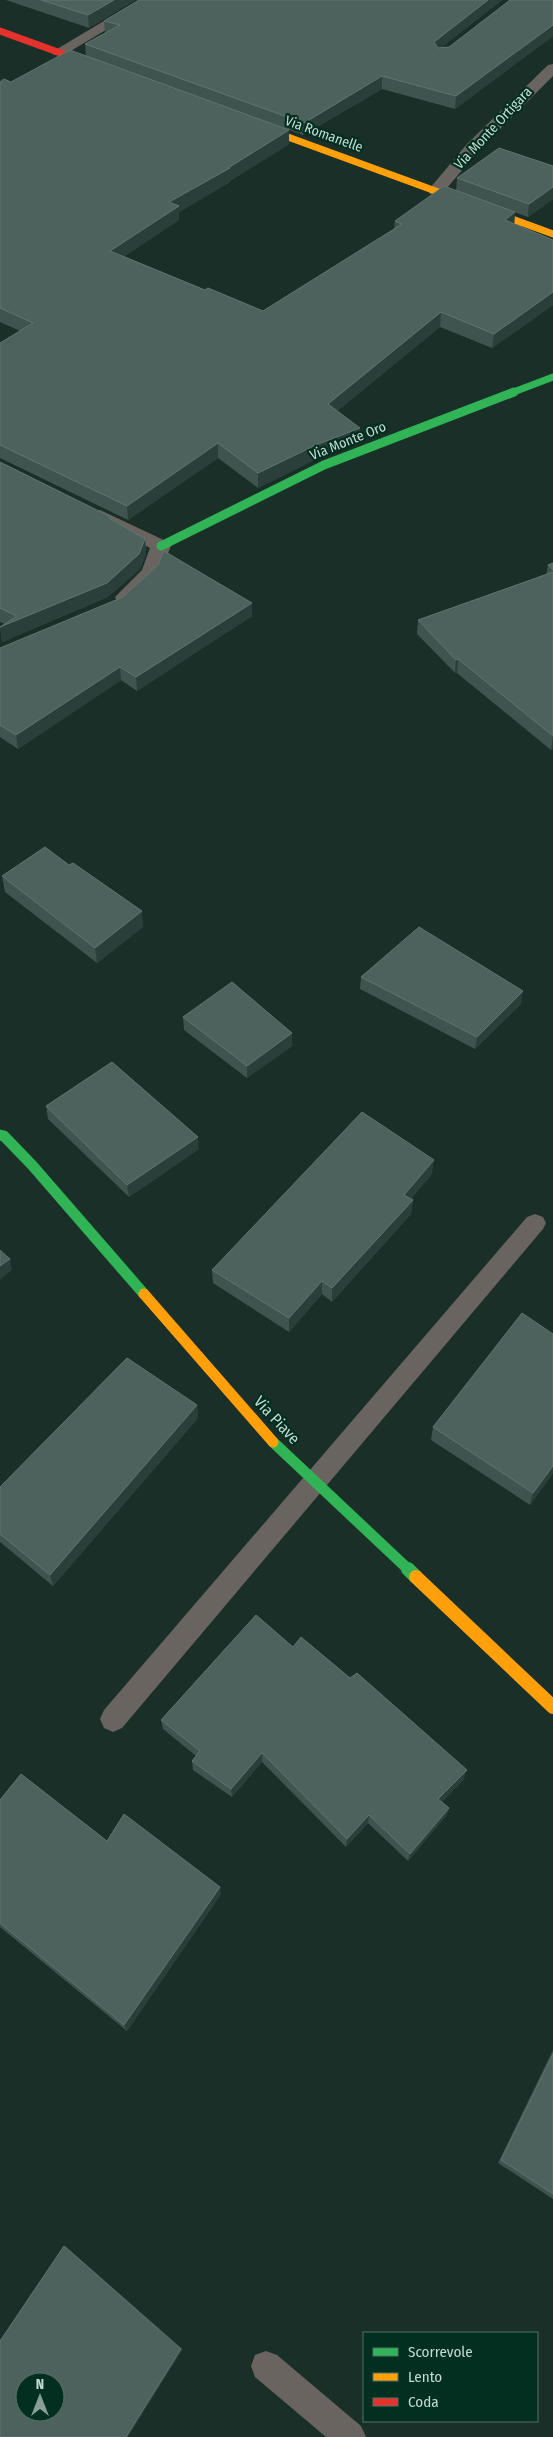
<svg xmlns="http://www.w3.org/2000/svg" width="553" height="2437" font-family="'Fira Sans Condensed',sans-serif">
<style>
.lines{fill:none;stroke-linecap:round;stroke-linejoin:round}
.lane{fill:#69645f;fill-rule:evenodd}
.street{fill:#69645f;fill-rule:evenodd}
.fast-far3{stroke:#30b455;stroke-width:7}
.fast-far2{stroke:#30b455;stroke-width:9}
.fast-far1{stroke:#30b455;stroke-width:11}
.fast{stroke:#30b455;stroke-width:14}
.slow-far2{stroke:#ff9f0a;stroke-width:7}
.slow-far1{stroke:#ff9f0a;stroke-width:11}
.slow{stroke:#ff9f0a;stroke-width:14}
.jam{stroke:#e5322d;stroke-width:7}
.wall{fill:#3f534f}
.shaded-wall{fill:#2a3f39}
.building{fill:#4d625d;stroke:#60756f;fill-rule:evenodd}
.labels{text-anchor:middle;dominant-baseline:central;stroke-width:4.5;stroke-linejoin:round;paint-order:stroke}
.far-street-label{font-size:14px;fill:#c5dbd1;stroke:#032f21}
.street-label{font-size:16px;fill:#c5dbd1;stroke:#032f21}
</style>
<rect width="100%" height="100%" fill="#192f28"/>
<g class="lines">
<!-- lane -->
<path class="lane" d="M 535,1214 L 543,1217 L 546,1223 L 543,1229 L 122,1728 L 113,1732 L 104,1728 L 100,1719 L 104,1710 L 527,1217 Z
M 266,2351 L 277,2355 L 361,2426 L 366,2437 L 326,2437 L 255,2377 L 251,2366 L 255,2355 Z"/>
<!-- street -->
<path class="street" d="M 139,0 L 156,0 L 64,55 L 54,55 L 52,52 Z
M 553,64 L 553,76 L 479,150 L 442,194 L 430,194 L 428,191 L 430,188 L 467,144 L 548,65 Z
M 100,510 L 168,542 L 171,546 L 158,577 L 132,602 L 125,603 L 118,602 L 115,597 L 142,570 L 150,548 L 93,520 L 90,516 L 93,512 Z"/>
<!-- fast-far3 -->
<path class="fast-far3" d="M 511,393 L 553,377"/>
<!-- fast-far2 -->
<path class="fast-far2" d="M 161,546 L 324,465 L 514,392"/>
<!-- fast-far1 -->
<path class="fast-far1" d="M 0,1135 L 4,1136 L 32,1165 L 144,1294
M 273,1442 L 409,1570"/>
<!-- fast -->
<path class="fast" d="M 408,1569 L 416,1577"/>
<!-- slow-far2 -->
<path class="slow-far2" d="M 255,125 L 553,234"/>
<!-- slow-far1 -->
<path class="slow-far1" d="M 144,1294 L 273,1442"/>
<!-- slow -->
<path class="slow" d="M 416,1577 L 553,1707"/>
<!-- jam -->
<path class="jam" d="M 0,31 L 99,67"/>
</g>
<!-- wall -->
<path class="wall" d="M 6,0 L 135,0 L 89,28 Z
M 139,0 L 502,0 L 442,47 L 449,47 L 553,0 L 553,36 L 455,109 L 382,89 L 303,135 L 86,56 L 85,44 L 106,33 L 105,33 L 104,21 Z
M 0,82 L 11,82 L 289,144 L 230,181 L 230,182 L 179,212 L 179,220 L 124,256 L 205,290 L 263,311 L 394,229 L 395,221 L 515,212 L 514,224 L 553,240 L 553,305 L 492,348 L 440,327 L 337,411 L 360,443 L 316,459 L 258,488 L 218,458 L 128,520 L 0,458 L 0,343 L 20,331 L 0,322 Z
M 553,166 L 553,199 L 528,217 L 456,191 L 457,178 Z
M 0,462 L 111,517 L 111,519 L 145,539 L 146,554 L 140,569 L 108,597 L 2,642 L 0,627 L 5,624 L 0,622 Z
M 553,563 L 553,748 L 551,750 L 457,673 L 455,673 L 417,634 L 418,620 L 546,575 L 548,565 Z
M 252,616 L 137,691 L 121,680 L 18,749 L 0,737 L 0,648 Z
M 2,876 L 143,927 L 97,963 L 5,892 Z
M 361,977 L 521,1004 L 475,1049 L 360,989 Z
M 183,1017 L 292,1033 L 292,1046 L 247,1078 L 184,1030 Z
M 46,1106 L 199,1149 L 129,1197 L 48,1119 Z
M 432,1174 L 411,1199 L 413,1200 L 411,1214 L 332,1302 L 322,1294 L 289,1332 L 213,1283 L 212,1270 Z
M 553,1334 L 553,1473 L 530,1505 L 431,1440 L 433,1427 Z
M 197,1405 L 198,1418 L 53,1586 L 0,1542 L 0,1487 Z
M 293,1647 L 464,1779 L 442,1802 L 449,1808 L 446,1816 L 408,1861 L 368,1823 L 346,1847 L 262,1762 L 232,1797 L 193,1770 L 192,1761 L 196,1756 L 163,1729 L 161,1720 Z
M 0,1800 L 107,1841 L 221,1894 L 127,2031 L 0,1927 Z
M 553,2050 L 553,2199 L 498,2163 Z"/>
<!-- shaded-wall -->
<path class="shaded-wall" d="M 114,0 L 135,0 L 89,28 L 88,15 Z
M 488,0 L 502,0 L 433,54 L 434,42 Z
M 553,22 L 553,36 L 455,109 L 456,96 Z
M 382,76 L 382,89 L 303,135 L 304,123 Z
M 289,130 L 289,144 L 230,181 L 230,182 L 179,212 L 179,220 L 112,265 L 110,251 L 169,202 L 228,168 Z
M 553,187 L 553,199 L 528,217 L 529,204 Z
M 515,212 L 514,227 L 505,220 Z
M 553,292 L 553,305 L 492,348 L 494,334 Z
M 441,312 L 440,327 L 327,419 L 328,404 Z
M 360,428 L 360,443 L 316,459 L 258,488 L 258,473 L 316,445 Z
M 218,443 L 218,458 L 128,520 L 127,506 Z
M 145,539 L 146,554 L 140,569 L 108,597 L 2,642 L 0,627 Z
M 252,603 L 252,616 L 137,691 L 136,677 Z
M 458,659 L 457,673 L 455,673 L 456,660 Z
M 120,667 L 121,680 L 18,749 L 16,735 Z
M 553,736 L 553,748 L 551,750 Z
M 142,911 L 143,927 L 97,963 L 95,948 Z
M 523,991 L 521,1004 L 475,1049 L 477,1037 Z
M 292,1033 L 292,1046 L 247,1078 L 247,1066 Z
M 198,1137 L 199,1149 L 129,1197 L 127,1185 Z
M 434,1160 L 432,1174 L 403,1209 L 404,1195 Z
M 413,1200 L 411,1214 L 332,1302 L 332,1288 Z
M 10,1259 L 12,1270 L 0,1280 L 0,1266 Z
M 322,1281 L 322,1294 L 289,1332 L 289,1318 Z
M 197,1405 L 198,1418 L 53,1586 L 50,1575 Z
M 553,1466 L 553,1473 L 530,1505 L 533,1493 Z
M 262,1753 L 262,1762 L 232,1797 L 231,1789 Z
M 467,1770 L 464,1779 L 436,1808 L 438,1799 Z
M 449,1808 L 446,1816 L 408,1861 L 410,1854 Z
M 369,1815 L 368,1823 L 346,1847 L 347,1839 Z
M 220,1887 L 221,1894 L 127,2031 L 124,2025 Z
M 64,2246 L 68,2248 L 183,2349 L 128,2437 L 126,2437 Z"/>
<!-- building -->
<path class="building" d="M 41,0 L 114,0 L 88,15 Z
M 139,0 L 488,0 L 434,42 L 438,48 L 449,47 L 510,0 L 553,0 L 553,25 L 456,96 L 382,76 L 304,123 L 85,44 L 120,25 L 104,21 Z
M 70,50 L 289,130 L 228,168 L 230,168 L 169,202 L 179,206 L 110,251 L 205,290 L 208,288 L 263,311 L 402,224 L 395,221 L 444,186 L 515,212 L 505,220 L 553,240 L 553,292 L 494,334 L 441,312 L 328,404 L 360,428 L 316,445 L 258,473 L 218,443 L 127,506 L 0,445 L 0,343 L 33,323 L 0,308 L 0,82 L 4,79 L 11,82 Z
M 499,148 L 553,166 L 553,187 L 529,204 L 457,178 Z
M 0,462 L 111,517 L 109,518 L 145,539 L 139,554 L 107,583 L 0,627 L 17,616 L 0,608 Z
M 164,551 L 252,603 L 136,677 L 120,667 L 16,735 L 0,725 L 0,648 L 123,597 L 158,565 Z
M 553,563 L 553,570 L 548,565 Z
M 553,572 L 553,736 L 458,659 L 456,660 L 418,620 Z
M 45,847 L 69,865 L 73,863 L 142,911 L 95,948 L 2,876 Z
M 419,927 L 523,991 L 477,1037 L 361,977 Z
M 232,982 L 292,1033 L 247,1066 L 183,1017 Z
M 112,1062 L 198,1137 L 127,1185 L 46,1106 Z
M 362,1112 L 434,1160 L 404,1195 L 413,1200 L 332,1288 L 322,1281 L 289,1318 L 212,1270 Z
M 0,1250 L 10,1259 L 0,1266 Z
M 522,1313 L 553,1334 L 553,1466 L 533,1493 L 433,1427 Z
M 127,1358 L 197,1405 L 50,1575 L 0,1534 L 0,1487 Z
M 256,1615 L 293,1647 L 301,1637 L 350,1678 L 357,1673 L 467,1770 L 438,1799 L 449,1808 L 410,1854 L 369,1815 L 347,1839 L 262,1753 L 231,1789 L 192,1761 L 200,1751 L 161,1720 Z
M 21,1774 L 107,1841 L 124,1814 L 220,1887 L 124,2025 L 0,1923 L 0,1800 Z
M 553,2054 L 553,2194 L 501,2160 Z
M 64,2246 L 181,2349 L 126,2437 L 0,2437 L 0,2341 ZM 25,2382 L 55,2382 L 55,2412 L 25,2412 Z"/>
<g class="labels">
<!-- far-street labels -->
<g class="far-street-label">
<text transform="translate(493 128) rotate(-47)">Via Monte Ortigara</text>
<text transform="translate(324 134) rotate(20)">Via Romanelle</text>
<text transform="translate(348 441) rotate(-22)">Via Monte Oro</text>
</g>
<!-- street labels -->
<g class="street-label">
<text transform="translate(277 1420) rotate(47)">Via Piave</text>
</g>
</g>
<!-- legend -->
<rect x="363" y="2332" width="175" height="90" fill="#032f21" stroke="#517467"/>
<rect x="373" y="2348" width="25" height="8" fill="#30b455" stroke="#517467"/>
<text x="408" y="2357" font-size="15" fill="#c5dbd1">Scorrevole</text>
<rect x="373" y="2373" width="25" height="8" fill="#ff9f0a" stroke="#517467"/>
<text x="408" y="2382" font-size="15" fill="#c5dbd1">Lento</text>
<rect x="373" y="2398" width="25" height="8" fill="#e5322d" stroke="#517467"/>
<text x="408" y="2407" font-size="15" fill="#c5dbd1">Coda</text>
<!-- north arrow -->
<g transform="translate(40 2397)"><circle r="24" fill="#032f21" stroke="#517467"/>
<path d="M0-4L9 19L0 12L-9 19Z" fill="#899f96"/>
<text y="-8" font-size="14" font-weight="bold" text-anchor="middle" fill="#c5dbd1">N</text>
</g>
</svg>
